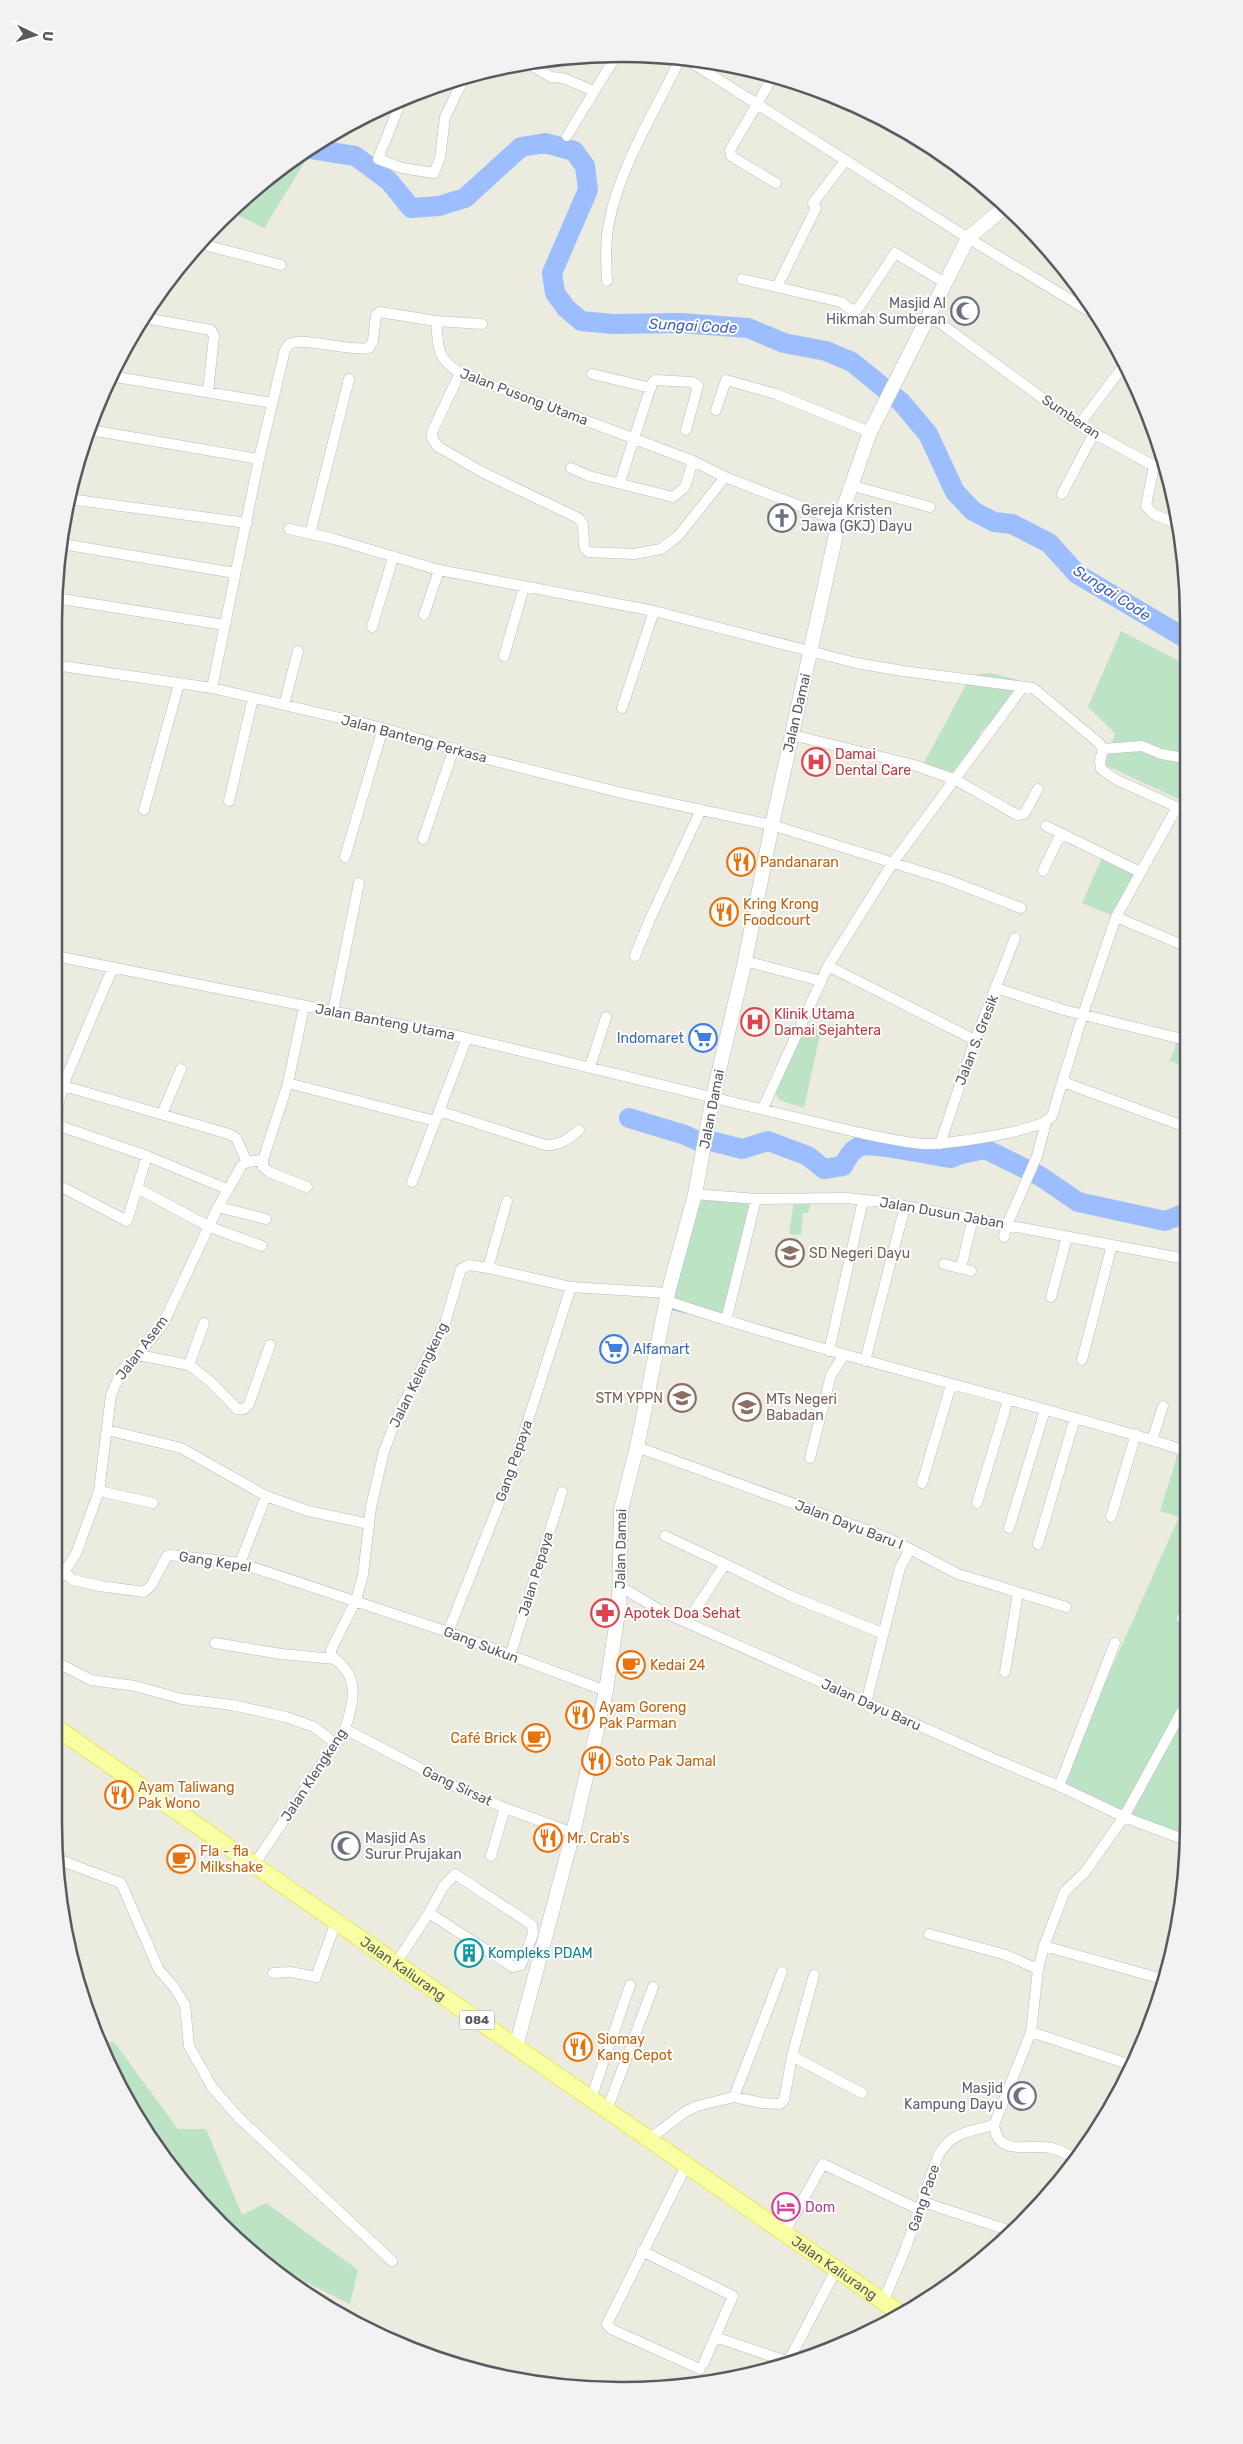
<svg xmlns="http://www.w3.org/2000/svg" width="1243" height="2444" font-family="Rubik,sans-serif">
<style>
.green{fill:#bbe3c4}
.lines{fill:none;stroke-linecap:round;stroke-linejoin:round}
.stream{stroke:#9dbefe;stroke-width:3}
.river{stroke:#9dbefe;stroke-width:20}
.street-casing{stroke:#babbc1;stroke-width:11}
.secondary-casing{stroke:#babcc3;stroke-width:15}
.primary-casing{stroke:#efe655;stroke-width:18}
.street{stroke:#fff;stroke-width:10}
.secondary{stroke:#fff;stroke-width:14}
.primary{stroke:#f8fea2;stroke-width:16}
.labels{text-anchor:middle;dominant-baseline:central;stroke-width:4;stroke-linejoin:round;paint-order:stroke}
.shield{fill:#fff;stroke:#8a8c90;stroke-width:1}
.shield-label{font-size:12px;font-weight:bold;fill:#585a60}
.worship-label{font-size:14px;fill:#5b616d;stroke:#fff;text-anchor:end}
.street-label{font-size:14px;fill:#585a60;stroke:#fff}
.health-label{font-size:14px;fill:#be3a42;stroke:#fff;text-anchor:start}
.food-label{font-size:14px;fill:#c56008;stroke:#fff;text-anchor:start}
.shop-label{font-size:14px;fill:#366cbe;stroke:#fff;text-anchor:end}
.education-label{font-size:14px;fill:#785e54;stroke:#fff;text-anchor:start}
.culture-label{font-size:14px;fill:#0d838f;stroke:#fff;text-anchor:start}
.hotel-label{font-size:14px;fill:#b23c85;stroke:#fff;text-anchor:start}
.water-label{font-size:15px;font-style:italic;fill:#4163c0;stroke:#fff}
.rim{fill:none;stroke:#585a60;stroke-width:2.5}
</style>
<rect width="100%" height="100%" fill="#ebebdf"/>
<!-- green -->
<path class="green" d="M 314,147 L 264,228 L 231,212 L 247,195 Z
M 1121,631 L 1185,664 L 1185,802 L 1105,765 L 1115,733 L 1088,707 Z
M 991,673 L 1029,683 L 981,732 L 961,774 L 923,765 L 971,675 Z
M 1102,858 L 1137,872 L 1113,916 L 1082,903 Z
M 800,1027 L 821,1030 L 804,1108 L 779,1100 L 773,1088 Z
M 1180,1032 L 1186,1034 L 1186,1066 L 1170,1061 Z
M 698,1194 L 755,1200 L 725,1320 L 668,1300 Z
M 794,1201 L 811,1202 L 808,1213 L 803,1213 L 801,1235 L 789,1234 Z
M 1178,1453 L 1187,1457 L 1188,1842 L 1059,1786 L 1179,1517 L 1160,1511 Z
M 101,2042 L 114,2042 L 178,2129 L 206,2129 L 242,2215 L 266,2203 L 358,2270 L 350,2304 L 265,2262 L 246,2248 L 171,2168 L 130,2106 Z"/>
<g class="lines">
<!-- stream -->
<path class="stream" d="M 670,1308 L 686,1312"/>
<!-- river -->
<path class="river" d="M 311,149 L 355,156 L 389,181 L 411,208 L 439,206 L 465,198 L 521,147 L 545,143 L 574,151 L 585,166 L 588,190 L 552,273 L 555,293 L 566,308 L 581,321 L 613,324 L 680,323 L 748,328 L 784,343 L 826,351 L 852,362 L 901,402 L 928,434 L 955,492 L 973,511 L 994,522 L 1012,524 L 1049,543 L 1077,574 L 1185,638
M 629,1118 L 685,1135 L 698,1141
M 711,1141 L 742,1149 L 768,1141 L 808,1156 L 824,1169 L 843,1166 C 847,1158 852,1149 861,1146 C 873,1142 935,1156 951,1158 L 961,1154 L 985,1149 L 1040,1176 L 1078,1202 L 1165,1221 L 1186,1213"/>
<defs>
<path id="street" d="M 686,59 L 968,238 L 1094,314
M 527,63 L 551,77 L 563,78 L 594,91
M 774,75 L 730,150 L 731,156 L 776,183
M 401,101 L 378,159 L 402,168 L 434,173 L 440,158 L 445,117 L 464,78
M 567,136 L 616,56
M 201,244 L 281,265
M 742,279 L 841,302 L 850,309 L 857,310 L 895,253 L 945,283
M 607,281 C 606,261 605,242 609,223 C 618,170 657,108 680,59
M 777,287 L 816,208 L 813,203 L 845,161
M 929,315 L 1079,425 L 1154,466 L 1146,506 L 1153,514 L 1178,524
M 145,318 L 211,330 L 214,336 L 208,391
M 436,321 L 482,324
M 460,373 L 432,432 L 432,437 L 437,446 L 482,472 L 578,518 L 583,524 L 584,547 L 588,552 L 634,554 L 661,549 L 679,535 L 725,477
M 592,374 L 651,388
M 110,376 L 272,403
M 716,410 L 726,380 L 776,394 L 870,432
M 1079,425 L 1124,365
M 90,430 L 259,459
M 571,468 L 589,476 L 673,497 L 685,487 L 693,461
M 620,482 L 652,383 L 655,380 L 692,382 L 698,386 L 686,430
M 850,485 L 930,507
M 1062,494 L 1094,433
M 69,499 L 247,523
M 289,529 L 334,539 L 439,570 L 654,611 L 856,663 L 903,671 L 1033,688 L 1099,743 L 1103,749 L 1100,761 L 1101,769 L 1117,780 L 1177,807
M 310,534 L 349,379
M 62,544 L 235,573
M 55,598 L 225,625
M 424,615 L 439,570
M 372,627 L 393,558
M 504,656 L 524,587
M 55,665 L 212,688 L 383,728 L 487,759 L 622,793 L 772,825 L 948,880 L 1021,908
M 212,688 L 259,459 L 285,350 L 289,344 C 303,336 349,352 369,348 L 373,341 L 376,315 L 380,312 L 436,321 C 439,348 435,357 460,373 L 693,461 L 725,477 L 839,521
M 284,705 L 298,651
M 622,708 L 654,611
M 792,735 L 914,765 L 956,780 L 1017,815 L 1024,814 L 1038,789
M 1103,749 L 1142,746 L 1161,754 L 1185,758
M 229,801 L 253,698
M 144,810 L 179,684
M 1046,826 L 1140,872
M 423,839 L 454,748
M 345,857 L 383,728
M 1043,871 L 1061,833
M 1116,917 L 1185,946
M 55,956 L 467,1038 L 860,1133 C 881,1137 904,1143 925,1144 C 947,1144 1040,1132 1052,1116 L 1083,1014 L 1116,917 L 1177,807 L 1185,812
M 635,956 L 650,919 L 700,812
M 745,961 L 821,981
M 828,966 L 975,1040
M 996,988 L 1064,1010 L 1186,1040
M 304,1007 L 288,1083 L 263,1160 L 263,1167 L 269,1172 L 307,1187
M 333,1011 L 359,883
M 590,1067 L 606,1017
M 54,1068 L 66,1078
M 1063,1082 L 1186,1127
M 288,1083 L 435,1121
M 64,1086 L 229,1134 L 236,1138 L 247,1162
M 763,1108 L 828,966 L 892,864 L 1023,687
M 439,1111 L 545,1145 C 559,1146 569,1139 579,1130
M 162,1114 L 181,1069
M 54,1118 L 66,1078 L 113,967
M 54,1124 L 147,1156 L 227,1189
M 940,1144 L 975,1040 L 1015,938
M 412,1182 L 467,1038
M 54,1183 L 127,1221 L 147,1156
M 137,1188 L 210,1227 L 262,1246
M 695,1194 L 756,1199 L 846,1198 L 884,1202 L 1186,1259
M 218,1207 L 266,1219
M 1004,1237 L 1007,1225 L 1037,1156 L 1046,1122
M 944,1264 L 971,1271
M 488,1268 L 507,1201
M 961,1268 L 973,1218
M 1051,1297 L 1067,1237
M 667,1301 C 838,1358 1015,1397 1187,1451
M 726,1321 L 756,1199
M 829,1351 L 863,1200
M 138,1355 L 189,1365 L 211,1382 L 237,1409 L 244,1409 L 249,1404 L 270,1345
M 1082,1360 L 1112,1245
M 865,1361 L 905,1206
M 189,1365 L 204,1323
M 107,1430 L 181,1448 L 266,1496 L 308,1511 L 369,1524
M 1152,1440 L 1163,1406
M 637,1447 L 883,1536 L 910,1549 L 900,1568 L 866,1703
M 810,1458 L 831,1375 L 844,1355
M 922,1483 L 951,1385
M 99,1491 L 153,1503
M 977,1503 L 1008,1400
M 1111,1517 L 1136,1434
M 1009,1528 L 1045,1410
M 665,1536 L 725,1564
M 1038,1544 L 1075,1418
M 910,1549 L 958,1574 L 1066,1607
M 54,1562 L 73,1580 L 100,1586 L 144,1592 L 151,1586 L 167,1556 L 170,1555 L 240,1563 L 448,1632 L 606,1691
M 240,1563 L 266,1496
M 54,1587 L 76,1554 L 99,1491 L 111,1395 L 122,1370 L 138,1355 L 163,1324 L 218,1207 L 242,1165 L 247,1162 L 263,1160
M 621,1587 L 665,1613 L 992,1758 L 1059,1786 L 1124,1817 L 1188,1841
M 1187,1602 L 1182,1619 L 1187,1627
M 687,1622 L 725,1564 L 788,1595 L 882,1633
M 448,1632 L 510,1476 L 571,1287
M 215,1643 L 281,1654 L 335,1659
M 510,1656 L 562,1492
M 54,1661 L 91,1680 L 135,1686 L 182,1699 L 232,1705 L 286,1717 L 314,1727 L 336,1744
M 1005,1672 L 1018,1593
M 345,1729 L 454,1786 L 505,1808 L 573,1833
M 1059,1786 L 1115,1643
M 491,1856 L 505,1808
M 57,1859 L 121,1883 L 159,1970 L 174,1987 L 185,2005 L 189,2046 L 212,2087 L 238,2117 L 392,2261
M 254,1865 L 345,1729 C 351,1710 359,1686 345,1669 C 340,1663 335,1660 331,1654 L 331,1650 L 356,1600 L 363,1575 L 371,1507 L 384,1451 L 400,1410 L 445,1323 L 461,1269 L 469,1265 L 488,1268 L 571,1287 L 668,1293
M 929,1934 L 1006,1955 L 1038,1969
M 1044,1946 L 1166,1980
M 396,1963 L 429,1913 L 443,1887 L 455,1874 L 532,1925 L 533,1934 L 521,1965 L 513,1967 L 429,1913
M 273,1973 L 290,1972 L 316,1977 L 336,1922
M 1031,2032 L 1134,2066
M 792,2056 L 814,1975
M 734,2097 L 782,1972
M 591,2099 L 630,1985
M 607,2110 L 653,1987
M 649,2139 L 685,2112 L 697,2106 L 734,2097 L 762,2103 L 780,2104 L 784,2100 L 792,2056 L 862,2093
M 1077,2159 C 1069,2155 1060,2150 1051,2148 C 1028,2143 998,2158 994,2125 L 1031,2032 L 1038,1969 L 1044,1946 L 1065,1891 L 1085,1872 L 1124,1817 L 1188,1700
M 686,2166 L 607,2324 L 611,2329 L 700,2369
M 923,2202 L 1014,2232
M 784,2233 L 823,2164 L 920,2210
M 642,2251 L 733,2296 L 715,2337
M 883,2302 L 905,2250 L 938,2156 C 952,2131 969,2132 994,2125
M 704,2363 L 715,2337 L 783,2360 L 789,2360 L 836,2270"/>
<path id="secondary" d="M 516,2047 L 573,1833 L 606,1691 L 619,1606 L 621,1510 L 637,1447 L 668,1293 L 695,1194 L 713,1096 L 745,961 L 772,825 L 839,521 L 870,432 L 968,238 L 1004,208"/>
<g id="primary">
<path id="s1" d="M 54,1726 L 901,2314"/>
</g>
</defs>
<!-- street casing -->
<use href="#street" class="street-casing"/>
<!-- secondary casing -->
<use href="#secondary" class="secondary-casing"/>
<!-- primary casing -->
<use href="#primary" class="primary-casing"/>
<!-- street -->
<use href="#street" class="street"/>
<!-- secondary -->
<use href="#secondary" class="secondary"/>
<!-- primary -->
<use href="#primary" class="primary"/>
</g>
<!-- icons -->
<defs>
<symbol id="mosque-ring" viewBox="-11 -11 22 22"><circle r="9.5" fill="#fff" stroke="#6b7280" stroke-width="1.5"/><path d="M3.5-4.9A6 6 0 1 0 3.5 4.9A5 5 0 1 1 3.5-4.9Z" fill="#6b7280"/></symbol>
<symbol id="church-ring" viewBox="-11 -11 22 22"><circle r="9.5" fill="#fff" stroke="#6b7280" stroke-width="1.5"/><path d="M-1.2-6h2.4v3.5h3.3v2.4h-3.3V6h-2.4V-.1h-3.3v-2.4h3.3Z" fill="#6b7280"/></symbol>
<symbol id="hospital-ring" viewBox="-11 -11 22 22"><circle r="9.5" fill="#fff" stroke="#e0444e" stroke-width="1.5"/><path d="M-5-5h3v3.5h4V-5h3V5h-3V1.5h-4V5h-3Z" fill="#e0444e"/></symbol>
<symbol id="restaurant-ring" viewBox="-11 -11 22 22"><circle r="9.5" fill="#fff" stroke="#e8710a" stroke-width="1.5"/><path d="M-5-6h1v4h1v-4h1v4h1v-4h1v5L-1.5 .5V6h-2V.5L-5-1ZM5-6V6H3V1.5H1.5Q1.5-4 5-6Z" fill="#e8710a"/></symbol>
<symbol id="supermarket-ring" viewBox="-11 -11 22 22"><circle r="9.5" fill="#fff" stroke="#3f7fe0" stroke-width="1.5"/><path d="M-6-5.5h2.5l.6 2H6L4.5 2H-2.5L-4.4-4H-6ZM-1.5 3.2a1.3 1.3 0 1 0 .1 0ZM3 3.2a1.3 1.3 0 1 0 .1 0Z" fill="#3f7fe0"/></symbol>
<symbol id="school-ring" viewBox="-11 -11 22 22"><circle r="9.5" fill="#fff" stroke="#8d6e63" stroke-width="1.5"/><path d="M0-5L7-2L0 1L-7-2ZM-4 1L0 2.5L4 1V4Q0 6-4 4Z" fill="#8d6e63"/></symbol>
<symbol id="pharmacy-ring" viewBox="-11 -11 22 22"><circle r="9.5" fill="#fff" stroke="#e0444e" stroke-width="1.5"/><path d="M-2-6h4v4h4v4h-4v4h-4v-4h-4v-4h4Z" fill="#e0444e"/></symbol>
<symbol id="cafe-ring" viewBox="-11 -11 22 22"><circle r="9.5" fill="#fff" stroke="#e8710a" stroke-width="1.5"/><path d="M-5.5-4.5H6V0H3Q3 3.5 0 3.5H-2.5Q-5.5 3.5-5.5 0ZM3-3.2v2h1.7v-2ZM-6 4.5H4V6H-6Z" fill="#e8710a"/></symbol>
<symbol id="building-ring" viewBox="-11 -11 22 22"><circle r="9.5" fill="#fff" stroke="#0f9aa8" stroke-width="1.5"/><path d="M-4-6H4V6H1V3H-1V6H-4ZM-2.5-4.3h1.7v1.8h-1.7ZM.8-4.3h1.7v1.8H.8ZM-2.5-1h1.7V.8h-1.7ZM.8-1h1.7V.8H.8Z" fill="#0f9aa8"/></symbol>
<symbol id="hotel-ring" viewBox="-11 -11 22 22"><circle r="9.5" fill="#fff" stroke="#d1479c" stroke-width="1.5"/><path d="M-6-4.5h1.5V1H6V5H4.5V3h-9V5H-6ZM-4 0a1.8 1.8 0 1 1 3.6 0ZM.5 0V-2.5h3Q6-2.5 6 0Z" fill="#d1479c"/></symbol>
</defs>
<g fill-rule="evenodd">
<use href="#mosque-ring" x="949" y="295" width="32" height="32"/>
<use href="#church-ring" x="766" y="502" width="32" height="32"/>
<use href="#hospital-ring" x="800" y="746" width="32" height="32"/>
<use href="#restaurant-ring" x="725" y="846" width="32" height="32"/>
<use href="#restaurant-ring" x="708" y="896" width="32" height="32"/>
<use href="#hospital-ring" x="739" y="1006" width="32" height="32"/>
<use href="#supermarket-ring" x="687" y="1022" width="32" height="32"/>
<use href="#school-ring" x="774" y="1237" width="32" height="32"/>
<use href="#supermarket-ring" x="598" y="1333" width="32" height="32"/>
<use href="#school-ring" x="666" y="1382" width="32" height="32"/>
<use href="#school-ring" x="731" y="1391" width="32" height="32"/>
<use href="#pharmacy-ring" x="589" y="1597" width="32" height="32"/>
<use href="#cafe-ring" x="615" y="1649" width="32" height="32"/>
<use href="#restaurant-ring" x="564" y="1699" width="32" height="32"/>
<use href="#cafe-ring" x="520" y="1722" width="32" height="32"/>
<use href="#restaurant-ring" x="580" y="1745" width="32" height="32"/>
<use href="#restaurant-ring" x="103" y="1779" width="32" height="32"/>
<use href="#restaurant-ring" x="532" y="1822" width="32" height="32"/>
<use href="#mosque-ring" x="330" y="1830" width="32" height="32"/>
<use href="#cafe-ring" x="165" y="1843" width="32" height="32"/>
<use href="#building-ring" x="453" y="1937" width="32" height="32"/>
<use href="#restaurant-ring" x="562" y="2031" width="32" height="32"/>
<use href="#mosque-ring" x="1006" y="2080" width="32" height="32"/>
<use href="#hotel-ring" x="770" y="2191" width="32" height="32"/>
</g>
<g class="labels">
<!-- shield labels -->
<rect class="shield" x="459.5" y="2010.5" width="35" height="19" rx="4"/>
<g class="shield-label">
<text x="477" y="2020">084</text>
</g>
<!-- worship labels -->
<g class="worship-label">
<text x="946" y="303">Masjid Al<tspan x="946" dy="16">Hikmah Sumberan</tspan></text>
<text x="801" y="510" text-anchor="start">Gereja Kristen<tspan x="801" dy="16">Jawa (GKJ) Dayu</tspan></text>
<text x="365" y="1838" text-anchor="start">Masjid As<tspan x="365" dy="16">Surur Prujakan</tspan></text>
<text x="1003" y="2088">Masjid<tspan x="1003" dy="16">Kampung Dayu</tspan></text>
</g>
<!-- street labels -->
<g class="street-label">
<text transform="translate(524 397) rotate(21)">Jalan Pusong Utama</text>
<text transform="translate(1071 417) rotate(34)">Sumberan</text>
<text transform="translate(797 713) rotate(-77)">Jalan Damai</text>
<text transform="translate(414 739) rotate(15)">Jalan Banteng Perkasa</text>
<text transform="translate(385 1022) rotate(11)">Jalan Banteng Utama</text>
<text transform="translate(977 1040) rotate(-69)">Jalan S. Gresik</text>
<text transform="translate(712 1109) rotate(-79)">Jalan Damai</text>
<text transform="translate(942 1213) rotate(10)">Jalan Dusun Jaban</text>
<text transform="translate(142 1348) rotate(-53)">Jalan Asem</text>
<text transform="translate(419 1375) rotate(-64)">Jalan Kelengkeng</text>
<text transform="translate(514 1461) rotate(-71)">Gang Pepaya</text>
<text transform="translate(849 1525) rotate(21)">Jalan Dayu Baru I</text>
<text transform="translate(621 1549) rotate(-89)">Jalan Damai</text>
<text transform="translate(215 1562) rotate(9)">Gang Kepel</text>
<text transform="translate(536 1574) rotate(-73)">Jalan Pepaya</text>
<text transform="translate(481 1645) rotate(21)">Gang Sukun</text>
<text transform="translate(871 1705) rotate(24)">Jalan Dayu Baru</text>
<text transform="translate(314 1775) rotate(-57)">Jalan Klengkeng</text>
<text transform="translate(457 1786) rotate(25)">Gang Sirsat</text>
<text stroke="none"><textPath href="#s1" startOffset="425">Jalan Kaliurang</textPath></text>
<text transform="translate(924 2198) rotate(-71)">Gang Pace</text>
<text stroke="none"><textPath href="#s1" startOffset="950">Jalan Kaliurang</textPath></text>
</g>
<!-- health labels -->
<g class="health-label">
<text x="835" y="754">Damai<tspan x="835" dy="16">Dental Care</tspan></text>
<text x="774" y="1014">Klinik Utama<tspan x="774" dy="16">Damai Sejahtera</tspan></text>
<text x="624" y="1613">Apotek Doa Sehat</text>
</g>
<!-- food labels -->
<g class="food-label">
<text x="760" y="862">Pandanaran</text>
<text x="743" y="904">Kring Krong<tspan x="743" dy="16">Foodcourt</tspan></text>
<text x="650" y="1665">Kedai 24</text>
<text x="599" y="1707">Ayam Goreng<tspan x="599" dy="16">Pak Parman</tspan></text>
<text x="517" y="1738" text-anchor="end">Café Brick</text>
<text x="615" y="1761">Soto Pak Jamal</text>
<text x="138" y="1787">Ayam Taliwang<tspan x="138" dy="16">Pak Wono</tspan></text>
<text x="567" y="1838">Mr. Crab's</text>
<text x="200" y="1851">Fla - fla<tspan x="200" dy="16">Milkshake</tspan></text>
<text x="597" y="2039">Siomay<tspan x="597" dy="16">Kang Cepot</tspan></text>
</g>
<!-- shop labels -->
<g class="shop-label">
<text x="684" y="1038">Indomaret</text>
<text x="633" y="1349" text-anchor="start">Alfamart</text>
</g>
<!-- education labels -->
<g class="education-label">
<text x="809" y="1253">SD Negeri Dayu</text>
<text x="663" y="1398" text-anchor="end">STM YPPN</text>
<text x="766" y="1399">MTs Negeri<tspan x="766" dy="16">Babadan</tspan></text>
</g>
<!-- culture labels -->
<g class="culture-label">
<text x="488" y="1953">Kompleks PDAM</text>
</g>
<!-- hotel labels -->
<g class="hotel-label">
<text x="805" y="2207">Dom</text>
</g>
<!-- water labels -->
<g class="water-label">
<text transform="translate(693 326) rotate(3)">Sungai Code</text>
<text transform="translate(1112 593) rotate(33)">Sungai Code</text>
</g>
</g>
<!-- crop -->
<path d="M0 0H1243V2444H0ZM621 62H621A559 559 0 0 1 1180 621V1823A559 559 0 0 1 621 2382H621A559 559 0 0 1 62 1823V621A559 559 0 0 1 621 62Z" fill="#f2f2f2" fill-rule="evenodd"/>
<path class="rim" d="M621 62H621A559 559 0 0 1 1180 621V1823A559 559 0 0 1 621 2382H621A559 559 0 0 1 62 1823V621A559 559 0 0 1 621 62Z"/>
<!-- north arrow -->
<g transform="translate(35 35) rotate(95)" stroke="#ffffff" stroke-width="4" paint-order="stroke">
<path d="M0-4L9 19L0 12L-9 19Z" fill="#585a60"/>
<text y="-8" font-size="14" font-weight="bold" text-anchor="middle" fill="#585a60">U</text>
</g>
</svg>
